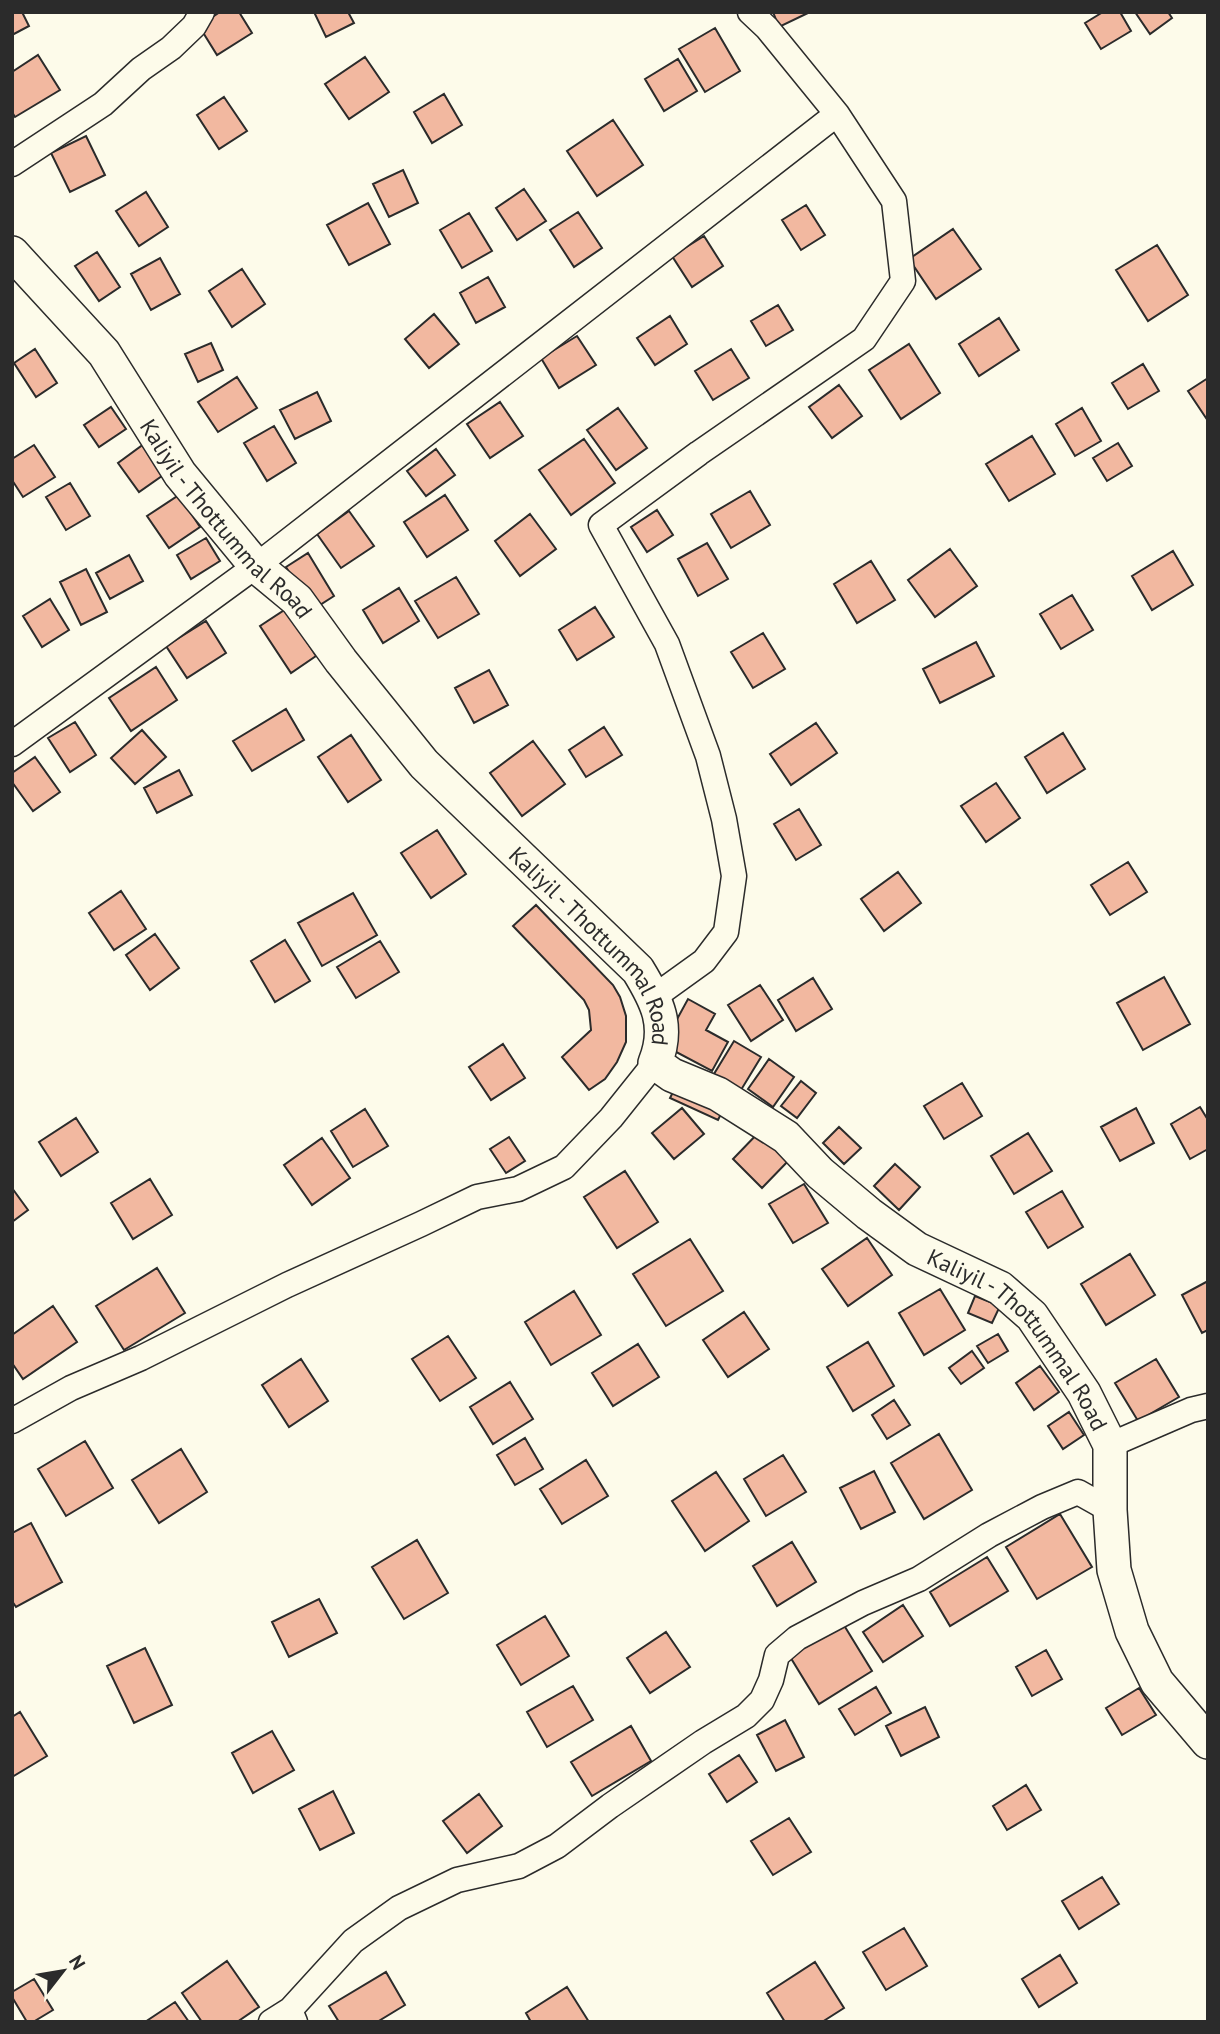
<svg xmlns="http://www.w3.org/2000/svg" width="1220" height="2034" font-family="'PT Sans',sans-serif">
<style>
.building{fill:#f2b8a0;stroke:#2b2b2b;stroke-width:2}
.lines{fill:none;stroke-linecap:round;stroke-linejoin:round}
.minor-casing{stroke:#2b2b2b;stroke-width:27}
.secondary-casing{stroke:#2b2b2b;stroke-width:36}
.minor{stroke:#fdfbea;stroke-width:24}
.secondary{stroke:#fdfbea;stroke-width:33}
.labels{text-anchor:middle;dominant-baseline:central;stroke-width:5;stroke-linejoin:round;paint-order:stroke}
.street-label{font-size:23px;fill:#2b2b2b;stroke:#fdfbea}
</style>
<rect width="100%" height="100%" fill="#fdfbea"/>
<!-- building -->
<path class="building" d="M 12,12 L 22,12 L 29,26 L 12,35 Z
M 220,12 L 239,12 L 252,33 L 217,55 L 199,26 Z
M 314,12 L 348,12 L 354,23 L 326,37 Z
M 773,12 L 810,12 L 779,27 Z
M 1103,12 L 1120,12 L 1131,31 L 1101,49 L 1085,23 Z
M 1135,12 L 1168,12 L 1172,18 L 1150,34 Z
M 715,28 L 740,71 L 705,92 L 679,49 Z
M 38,55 L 60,90 L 15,117 L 12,112 L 12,72 Z
M 365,57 L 389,92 L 349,119 L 325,84 Z
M 678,59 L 697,91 L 664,111 L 645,79 Z
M 444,94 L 462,125 L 432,143 L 414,112 Z
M 224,97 L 247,131 L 219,149 L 197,115 Z
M 613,120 L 643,165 L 597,196 L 567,151 Z
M 86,136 L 105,175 L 70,192 L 51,153 Z
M 403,170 L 418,203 L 389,217 L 373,184 Z
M 524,189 L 546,221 L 517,240 L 496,208 Z
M 146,192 L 168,227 L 139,246 L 116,211 Z
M 368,203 L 390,244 L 349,265 L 327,225 Z
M 806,205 L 825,235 L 801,250 L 782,220 Z
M 578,212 L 602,248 L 574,267 L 550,230 Z
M 469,213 L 492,251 L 462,268 L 440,230 Z
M 953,229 L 981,269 L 936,299 L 909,259 Z
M 704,236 L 723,266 L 692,287 L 672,256 Z
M 1157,245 L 1188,295 L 1148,321 L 1116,270 Z
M 97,252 L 120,287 L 99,301 L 75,266 Z
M 160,258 L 180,294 L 151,310 L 131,274 Z
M 242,269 L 265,304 L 232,327 L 209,291 Z
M 488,277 L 505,307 L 476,323 L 460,293 Z
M 778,305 L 793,330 L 766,346 L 751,321 Z
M 434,314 L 459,344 L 429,368 L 405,339 Z
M 670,316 L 687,344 L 655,365 L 637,338 Z
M 999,318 L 1019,350 L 979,376 L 959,344 Z
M 577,336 L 596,365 L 559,388 L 541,358 Z
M 211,343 L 223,370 L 198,382 L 185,354 Z
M 909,344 L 940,393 L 901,419 L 869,370 Z
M 35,349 L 57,383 L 36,397 L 14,363 Z
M 731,349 L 749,378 L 713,400 L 695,371 Z
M 1143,364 L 1159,391 L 1128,409 L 1112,383 Z
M 237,377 L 257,408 L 218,432 L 198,402 Z
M 1208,378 L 1208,421 L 1188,391 Z
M 839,385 L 862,416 L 832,438 L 809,407 Z
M 317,392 L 331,421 L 295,439 L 280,410 Z
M 500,402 L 523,436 L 490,458 L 467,424 Z
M 111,407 L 126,429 L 99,447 L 84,425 Z
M 618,408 L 647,448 L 616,470 L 587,430 Z
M 1082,408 L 1101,441 L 1075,456 L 1056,424 Z
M 274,426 L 296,463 L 267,481 L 244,443 Z
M 1032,436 L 1055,474 L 1009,501 L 986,464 Z
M 584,439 L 615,483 L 571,515 L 539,470 Z
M 148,441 L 169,471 L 139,492 L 118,463 Z
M 1118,443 L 1132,466 L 1107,481 L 1093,458 Z
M 34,445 L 55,477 L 23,497 L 12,480 L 12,459 Z
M 436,449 L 455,475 L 426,496 L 407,471 Z
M 70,483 L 90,516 L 66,530 L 46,497 Z
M 750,491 L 770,525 L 731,548 L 711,514 Z
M 179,495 L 200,527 L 169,548 L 147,516 Z
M 445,495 L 468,530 L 427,557 L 404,522 Z
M 657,510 L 673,535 L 647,552 L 631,527 Z
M 349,511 L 374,546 L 341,568 L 317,534 Z
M 530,514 L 556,549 L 520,576 L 495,541 Z
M 206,538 L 220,561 L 191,579 L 177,555 Z
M 707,543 L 728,579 L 698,596 L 678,559 Z
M 950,549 L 977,586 L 935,617 L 908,580 Z
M 1173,551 L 1193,585 L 1152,610 L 1132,576 Z
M 308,553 L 334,596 L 312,610 L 286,567 Z
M 129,555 L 143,581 L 110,599 L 96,573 Z
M 871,561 L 895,600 L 857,623 L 834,584 Z
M 86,569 L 107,612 L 81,625 L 60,582 Z
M 456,577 L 479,614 L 438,638 L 415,601 Z
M 399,588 L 419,621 L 383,643 L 363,610 Z
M 1072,595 L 1093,630 L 1061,649 L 1040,614 Z
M 50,599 L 69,630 L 42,647 L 23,616 Z
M 595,607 L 614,637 L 577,660 L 559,630 Z
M 286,609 L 316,656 L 291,673 L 260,626 Z
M 206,621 L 226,653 L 187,678 L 166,646 Z
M 763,633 L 785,669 L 753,688 L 731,652 Z
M 976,642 L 994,676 L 940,703 L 923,669 Z
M 156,667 L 177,700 L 131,731 L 109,698 Z
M 489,670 L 508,705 L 474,723 L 455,688 Z
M 286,709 L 304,740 L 252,771 L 233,741 Z
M 75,722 L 96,755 L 70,772 L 48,738 Z
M 816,723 L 837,753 L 791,785 L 770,754 Z
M 604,727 L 622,755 L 586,777 L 569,750 Z
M 142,730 L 166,757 L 135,784 L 111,758 Z
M 1063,733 L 1085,769 L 1047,793 L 1025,757 Z
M 351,735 L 381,780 L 348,802 L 318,757 Z
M 533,741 L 565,784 L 522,816 L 490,773 Z
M 35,757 L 60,792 L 33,811 L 12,782 L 12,773 Z
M 179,770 L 192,795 L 157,813 L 144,788 Z
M 996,783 L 1020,818 L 986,842 L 961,806 Z
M 799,809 L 821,845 L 796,860 L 774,824 Z
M 437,830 L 466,874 L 431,898 L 401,853 Z
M 1128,862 L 1147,892 L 1110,915 L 1091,885 Z
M 898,872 L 921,903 L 884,931 L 861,899 Z
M 121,891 L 146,929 L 114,950 L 89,913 Z
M 353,893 L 377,935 L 322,966 L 298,923 Z
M 536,905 L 613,985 L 620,997 L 626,1016 L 626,1042 L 617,1062 L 605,1079 L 589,1090 L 562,1057 L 591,1030 L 589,1010 L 584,1000 L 513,926 Z
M 155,934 L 179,968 L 150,990 L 126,955 Z
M 285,940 L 310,981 L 275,1002 L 251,961 Z
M 380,941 L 399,972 L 356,998 L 337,967 Z
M 1164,977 L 1190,1024 L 1143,1050 L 1117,1003 Z
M 813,978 L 832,1009 L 796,1031 L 778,1000 Z
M 760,985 L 783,1020 L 751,1041 L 728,1005 Z
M 688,999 L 715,1014 L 706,1030 L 728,1042 L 712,1071 L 663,1045 Z
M 734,1041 L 761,1057 L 741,1090 L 714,1074 Z
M 503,1044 L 525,1078 L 491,1100 L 469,1067 Z
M 769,1059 L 794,1077 L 773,1107 L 748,1089 Z
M 801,1081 L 816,1093 L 797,1118 L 781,1106 Z
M 962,1083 L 982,1116 L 944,1139 L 924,1106 Z
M 676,1086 L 724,1108 L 718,1120 L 670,1098 Z
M 1200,1107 L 1208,1120 L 1208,1149 L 1190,1159 L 1171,1124 Z
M 682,1108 L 704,1134 L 674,1159 L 652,1133 Z
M 1136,1108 L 1154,1143 L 1120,1161 L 1101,1127 Z
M 365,1109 L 388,1146 L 353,1167 L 331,1131 Z
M 76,1118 L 98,1152 L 61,1176 L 39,1142 Z
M 839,1127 L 861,1148 L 844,1164 L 823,1143 Z
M 761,1130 L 791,1158 L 762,1188 L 733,1159 Z
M 1028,1133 L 1052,1171 L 1014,1194 L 991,1156 Z
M 509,1137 L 525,1161 L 506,1173 L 490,1149 Z
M 322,1138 L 350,1178 L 312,1205 L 284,1165 Z
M 895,1164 L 920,1187 L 899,1210 L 874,1186 Z
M 625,1171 L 658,1222 L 617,1248 L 584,1197 Z
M 150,1179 L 172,1215 L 133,1239 L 111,1203 Z
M 804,1184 L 828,1223 L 793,1243 L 769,1204 Z
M 12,1188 L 28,1210 L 12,1222 Z
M 1062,1191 L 1083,1227 L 1048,1248 L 1026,1212 Z
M 867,1238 L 892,1275 L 848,1306 L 822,1269 Z
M 690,1239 L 723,1291 L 666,1326 L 633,1274 Z
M 1130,1254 L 1155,1295 L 1106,1325 L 1081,1284 Z
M 157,1268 L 185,1313 L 124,1350 L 96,1306 Z
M 1208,1281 L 1208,1330 L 1202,1333 L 1182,1295 Z
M 940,1289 L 965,1330 L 924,1355 L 899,1313 Z
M 574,1291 L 601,1335 L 551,1365 L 525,1322 Z
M 975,1296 L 1000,1306 L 992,1323 L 968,1313 Z
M 53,1306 L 77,1342 L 23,1379 L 12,1363 L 12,1335 Z
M 744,1312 L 769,1349 L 728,1377 L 703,1340 Z
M 998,1334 L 1008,1351 L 988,1363 L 977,1346 Z
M 448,1336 L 476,1378 L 440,1401 L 412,1359 Z
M 868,1342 L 894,1386 L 853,1411 L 827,1367 Z
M 638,1344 L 659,1377 L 613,1406 L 592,1373 Z
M 972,1351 L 984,1368 L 961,1384 L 949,1368 Z
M 301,1359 L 328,1401 L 289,1427 L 262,1385 Z
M 1156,1359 L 1179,1397 L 1138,1421 L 1115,1383 Z
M 1040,1366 L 1059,1392 L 1034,1410 L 1016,1383 Z
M 510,1382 L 533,1419 L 493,1444 L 470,1407 Z
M 894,1400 L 910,1425 L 887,1439 L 872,1415 Z
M 1069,1412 L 1084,1435 L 1063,1449 L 1048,1426 Z
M 939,1434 L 972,1490 L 924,1519 L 891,1463 Z
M 525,1438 L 543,1469 L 515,1485 L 497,1455 Z
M 85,1441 L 113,1488 L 66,1516 L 38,1469 Z
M 181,1449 L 207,1492 L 159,1523 L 132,1480 Z
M 783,1455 L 806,1492 L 766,1516 L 744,1479 Z
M 586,1460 L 608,1496 L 562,1524 L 540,1489 Z
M 874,1471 L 895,1512 L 861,1529 L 840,1488 Z
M 716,1472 L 749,1521 L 705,1551 L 672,1501 Z
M 1060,1514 L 1092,1567 L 1037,1599 L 1006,1547 Z
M 31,1523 L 62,1582 L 16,1607 L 12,1601 L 12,1533 Z
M 417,1540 L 448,1593 L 404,1619 L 372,1567 Z
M 792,1542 L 816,1582 L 777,1606 L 753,1566 Z
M 987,1557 L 1008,1591 L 950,1626 L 930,1592 Z
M 319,1599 L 337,1633 L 289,1657 L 272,1622 Z
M 903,1605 L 923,1636 L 883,1662 L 863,1632 Z
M 545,1616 L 569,1656 L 521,1685 L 497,1645 Z
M 842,1622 L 872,1671 L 819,1704 L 789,1655 Z
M 666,1632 L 690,1667 L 650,1693 L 627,1658 Z
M 145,1648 L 172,1705 L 134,1723 L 107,1666 Z
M 1046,1650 L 1062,1679 L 1032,1696 L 1016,1667 Z
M 573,1686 L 593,1720 L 547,1747 L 527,1712 Z
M 876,1687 L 891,1713 L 855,1735 L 839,1709 Z
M 1139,1688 L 1156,1715 L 1122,1735 L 1106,1708 Z
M 925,1707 L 939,1737 L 901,1756 L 886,1726 Z
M 20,1712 L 47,1756 L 12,1777 L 12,1717 Z
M 785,1720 L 804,1757 L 776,1771 L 757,1735 Z
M 631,1726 L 651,1761 L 592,1796 L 571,1762 Z
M 272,1731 L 294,1770 L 253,1793 L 232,1753 Z
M 739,1755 L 757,1782 L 727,1802 L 709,1774 Z
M 1026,1785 L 1041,1810 L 1007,1830 L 993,1806 Z
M 333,1791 L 354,1833 L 320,1850 L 299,1809 Z
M 479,1794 L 502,1826 L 467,1853 L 443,1821 Z
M 789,1818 L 811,1852 L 773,1875 L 751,1841 Z
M 1102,1877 L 1119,1904 L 1079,1929 L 1062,1901 Z
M 904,1928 L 927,1966 L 886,1990 L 863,1952 Z
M 1060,1955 L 1077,1983 L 1039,2007 L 1022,1979 Z
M 227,1961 L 259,2007 L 237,2022 L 202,2022 L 182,1993 Z
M 815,1962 L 844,2008 L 822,2022 L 785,2022 L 767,1993 Z
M 386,1972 L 405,2005 L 377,2022 L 339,2022 L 329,2006 Z
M 34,1979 L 53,2010 L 33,2022 L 27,2022 L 12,1997 L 12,1992 Z
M 567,1987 L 589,2022 L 531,2022 L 526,2013 Z
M 175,2002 L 189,2022 L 145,2022 Z"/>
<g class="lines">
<defs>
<path id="minor" d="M 12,164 L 103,104 L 141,69 L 171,48 L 194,26 L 202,12
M 12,744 L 256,566 L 837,114
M 654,997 L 704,961 L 726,932 L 734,876 L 724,819 L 708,756 L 667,644 L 601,525 L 699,453 L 864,339 L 903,281 L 894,201 L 837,114 L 767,28 L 750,12
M 12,1421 L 71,1388 L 141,1358 L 287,1285 L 421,1224 L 477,1197 L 518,1189 L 564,1167 L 611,1118 L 655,1063
M 1110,1445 L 1191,1410 L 1208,1406
M 271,2022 L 290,2010
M 295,2022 L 290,2010 L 353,1941 L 399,1908 L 457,1880 L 519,1866 L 557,1846 L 610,1806 L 703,1742 L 746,1716 L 762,1700 L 771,1680 L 777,1655 L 797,1638 L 863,1603 L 919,1579 L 989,1535 L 1042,1507 L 1078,1492 L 1110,1510"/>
<g id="secondary">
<path id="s1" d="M 12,253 L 104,353 L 180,474 L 256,566 L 297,600 L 341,661 L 424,764 L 638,970 C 657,1001 670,1026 655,1063 L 672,1075 L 718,1094 L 786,1137 L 820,1173 L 869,1214 L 917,1249 L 1000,1288 L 1032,1316 L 1084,1393 L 1110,1445 L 1110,1510 L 1114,1570 L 1132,1631 L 1157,1682 L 1208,1742"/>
</g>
</defs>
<!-- minor casing -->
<use href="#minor" class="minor-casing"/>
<!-- secondary casing -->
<use href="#secondary" class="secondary-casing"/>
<!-- minor -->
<use href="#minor" class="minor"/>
<!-- secondary -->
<use href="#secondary" class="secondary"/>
</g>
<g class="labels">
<!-- street labels -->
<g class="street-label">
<text stroke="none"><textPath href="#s1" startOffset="343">Kaliyil - Thottummal Road</textPath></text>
<text stroke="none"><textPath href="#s1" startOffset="910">Kaliyil - Thottummal Road</textPath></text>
<text stroke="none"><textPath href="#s1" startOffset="1519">Kaliyil - Thottummal Road</textPath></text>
</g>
</g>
<!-- border -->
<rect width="1220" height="2034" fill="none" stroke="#2b2b2b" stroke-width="28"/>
<!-- north arrow -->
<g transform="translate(63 1971) rotate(59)" stroke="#fdfbea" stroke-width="5" paint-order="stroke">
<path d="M0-5L12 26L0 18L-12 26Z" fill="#2b2b2b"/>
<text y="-10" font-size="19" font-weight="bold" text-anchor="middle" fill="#2b2b2b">N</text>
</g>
</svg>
